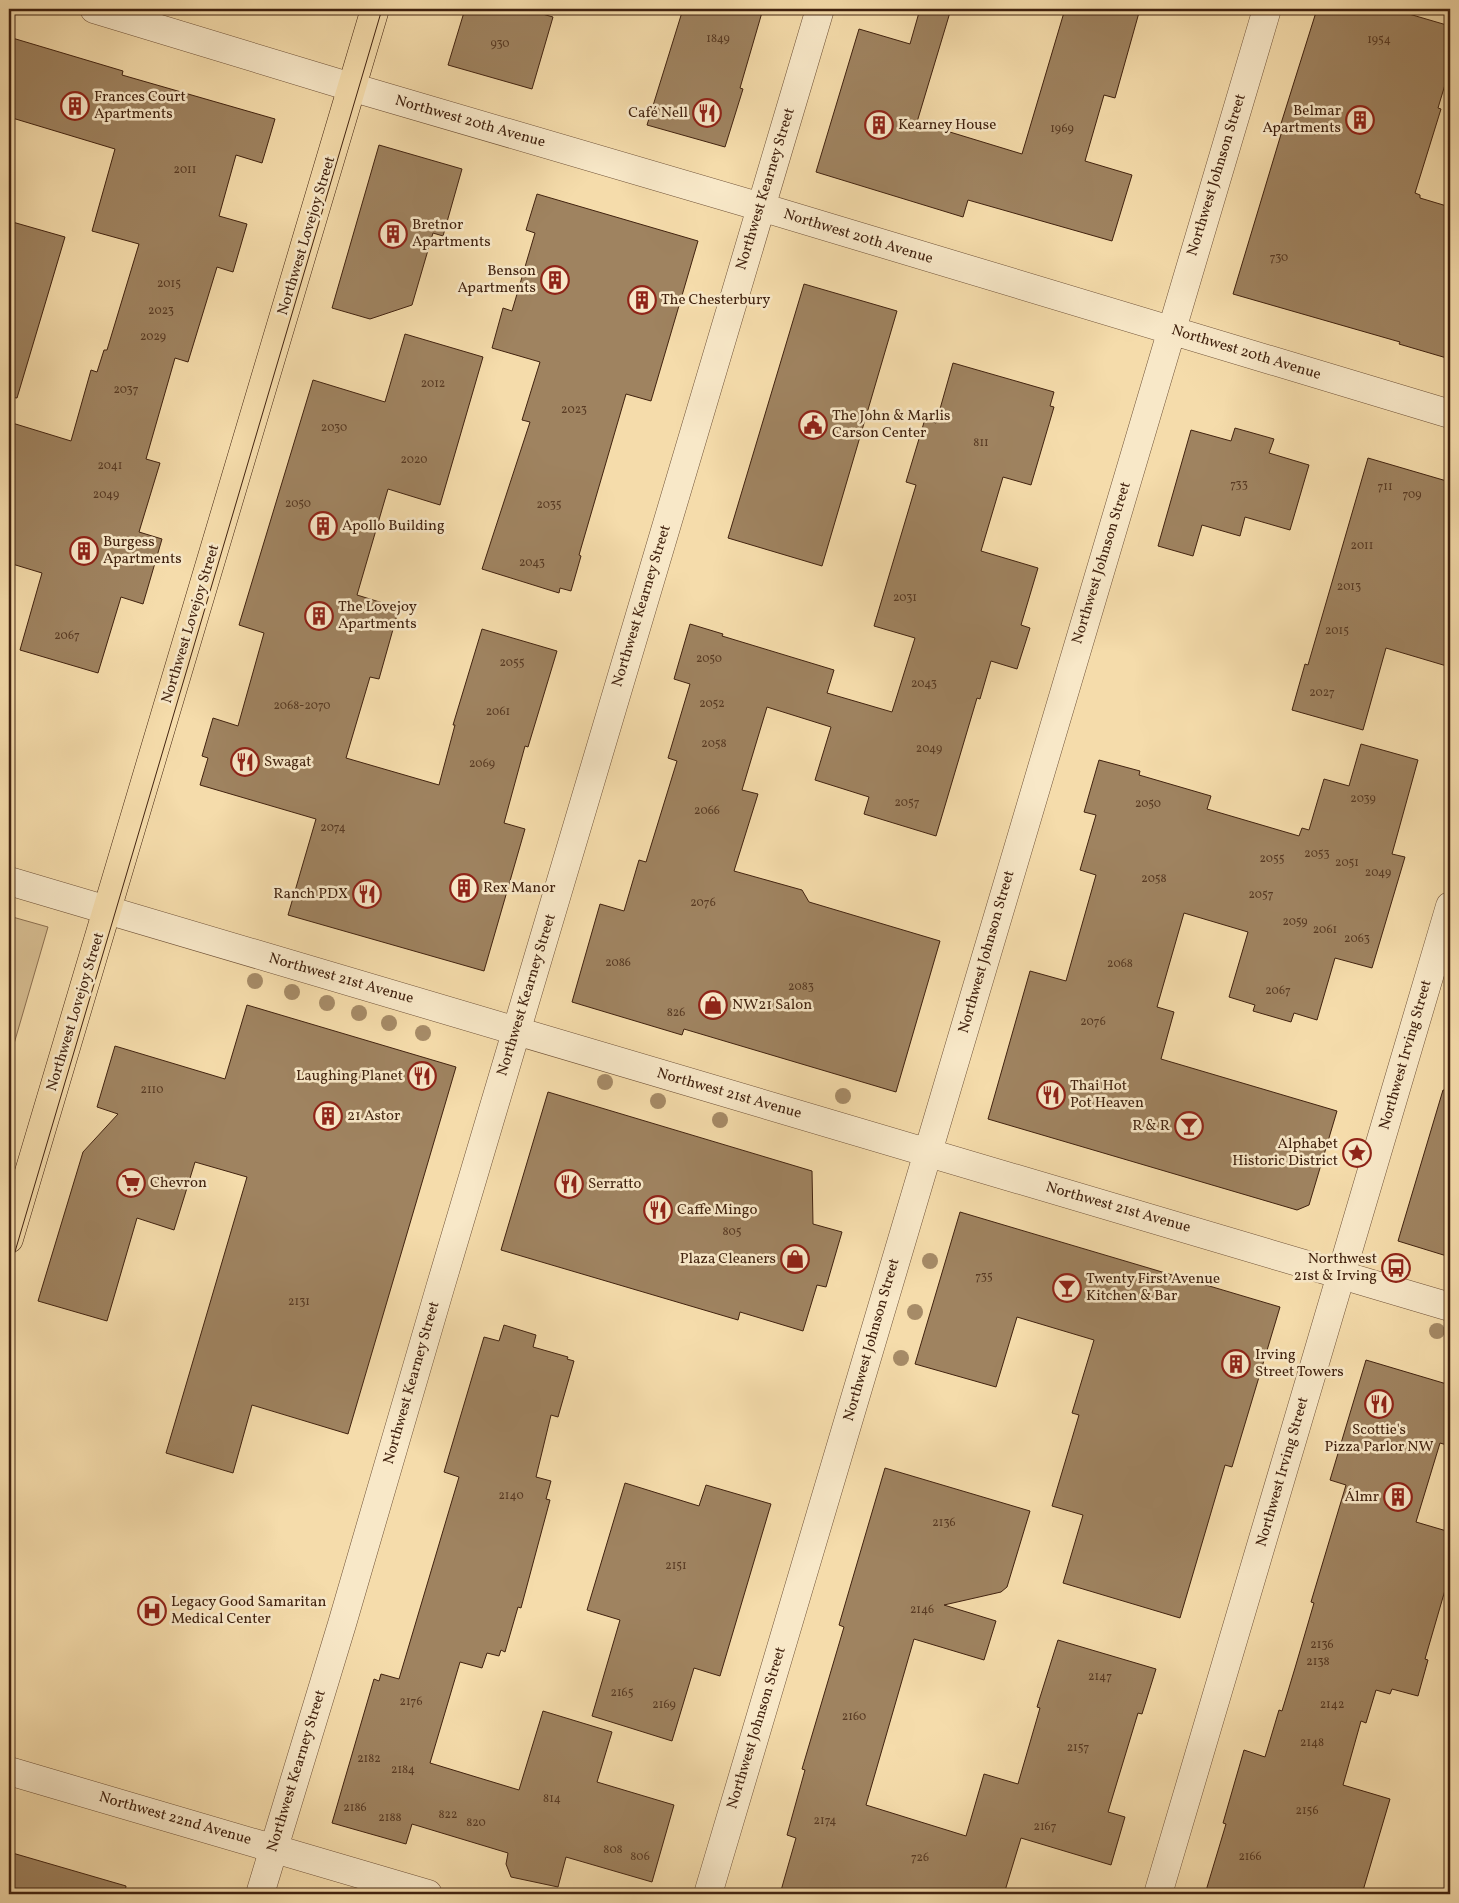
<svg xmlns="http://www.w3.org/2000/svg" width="1459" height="1903" font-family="Vollkorn,serif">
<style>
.green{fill:#d6bc90;stroke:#8c6f50}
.building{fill:#9f8360;stroke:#41220f}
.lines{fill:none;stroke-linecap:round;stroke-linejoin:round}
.minor-casing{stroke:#6e5036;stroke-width:29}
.major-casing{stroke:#41220f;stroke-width:29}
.minor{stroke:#f8e8c8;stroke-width:28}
.major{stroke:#f5dcab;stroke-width:28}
.tram{stroke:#41220f;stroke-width:1}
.tree{fill:#a68b67}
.labels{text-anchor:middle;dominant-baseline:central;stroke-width:5;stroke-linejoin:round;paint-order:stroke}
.number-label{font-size:12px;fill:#583a23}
.poi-label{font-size:15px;fill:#41220f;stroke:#f8e8c8;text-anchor:start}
.street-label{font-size:15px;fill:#41220f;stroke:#f8e8c8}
</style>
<rect width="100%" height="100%" fill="#f5dcab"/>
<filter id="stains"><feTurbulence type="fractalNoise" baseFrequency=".004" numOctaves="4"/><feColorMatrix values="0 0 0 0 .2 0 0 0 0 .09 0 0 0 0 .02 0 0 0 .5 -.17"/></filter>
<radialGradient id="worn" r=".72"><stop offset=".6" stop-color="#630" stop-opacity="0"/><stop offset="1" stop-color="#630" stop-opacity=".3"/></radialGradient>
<!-- green -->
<path class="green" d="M 9,916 L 48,927 L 9,1061 Z"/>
<!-- building -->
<path class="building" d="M 465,9 L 525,9 L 553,17 L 532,89 L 448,65 Z
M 683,9 L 763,9 L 740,88 L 743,89 L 725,147 L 647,125 Z
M 920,9 L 951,9 L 917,122 L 1022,154 L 1065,9 L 1140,9 L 1115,98 L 1104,95 L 1085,161 L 1132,175 L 1112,241 L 968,200 L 963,217 L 816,172 L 859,29 L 910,44 Z
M 1317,9 L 1392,9 L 1450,26 L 1450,68 L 1438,108 L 1441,109 L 1415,193 L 1420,195 L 1420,198 L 1450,207 L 1450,359 L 1399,344 L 1400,342 L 1233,294 L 1282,131 L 1279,130 Z
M 9,37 L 123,71 L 122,75 L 275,119 L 262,163 L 236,155 L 219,216 L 247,224 L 233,272 L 217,267 L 188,362 L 175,358 L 146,459 L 160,463 L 139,532 L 162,539 L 143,604 L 121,597 L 98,673 L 20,650 L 42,573 L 9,563 L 9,422 L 71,441 L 91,370 L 97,372 L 104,350 L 107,350 L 139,244 L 92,231 L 115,149 L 9,117 Z
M 379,145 L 462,169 L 443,236 L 433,233 L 412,305 L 370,319 L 332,308 Z
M 537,194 L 698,241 L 651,401 L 626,394 L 579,555 L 581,556 L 571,591 L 560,588 L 559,593 L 482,569 L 530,422 L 522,420 L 540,362 L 492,348 L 503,308 L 512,311 L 535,233 L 526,230 Z
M 9,221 L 65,237 L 17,398 L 9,397 Z
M 804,284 L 897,311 L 822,566 L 728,538 Z
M 405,334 L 483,357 L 440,505 L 388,489 L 357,595 L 399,608 L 379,679 L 370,677 L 346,758 L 439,785 L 455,725 L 453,725 L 482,629 L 557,651 L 528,747 L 525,746 L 504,823 L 525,829 L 484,971 L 288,915 L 316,819 L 200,785 L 208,758 L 202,756 L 213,718 L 238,726 L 264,633 L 239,625 L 313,380 L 385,402 Z
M 953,363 L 1054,392 L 1050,406 L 1054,407 L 1031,485 L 1003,477 L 981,551 L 1038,568 L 1021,625 L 1030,628 L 1017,669 L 991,661 L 980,699 L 977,698 L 936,836 L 864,814 L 869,797 L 815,780 L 831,727 L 767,707 L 742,790 L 758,794 L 734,871 L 802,890 L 809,902 L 940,941 L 896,1092 L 684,1029 L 682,1035 L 572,1002 L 600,904 L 624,911 L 639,860 L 646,862 L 677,761 L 668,758 L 690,684 L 674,679 L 690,624 L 723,634 L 722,636 L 834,670 L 827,693 L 892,712 L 915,638 L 874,626 L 916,485 L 906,482 L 925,419 L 936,423 Z
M 1235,428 L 1274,439 L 1269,453 L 1309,465 L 1290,530 L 1245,517 L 1240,536 L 1202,525 L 1193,556 L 1158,546 L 1191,430 L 1231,441 Z
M 1368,458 L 1450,482 L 1450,667 L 1386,648 L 1363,730 L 1292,710 L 1305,664 L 1308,665 Z
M 1361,744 L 1418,760 L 1392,854 L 1405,857 L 1372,968 L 1335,958 L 1317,1020 L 1294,1013 L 1291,1022 L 1253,1011 L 1255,1005 L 1229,997 L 1248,932 L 1184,913 L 1157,1007 L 1174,1012 L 1161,1059 L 1337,1111 L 1309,1205 L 1297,1210 L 988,1119 L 1030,971 L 1066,981 L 1096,875 L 1080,870 L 1096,815 L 1084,812 L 1099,760 L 1140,771 L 1139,775 L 1211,796 L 1207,809 L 1299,836 L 1302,828 L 1309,830 L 1324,779 L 1349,786 Z
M 247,1005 L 456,1067 L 348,1434 L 252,1405 L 233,1473 L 166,1453 L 247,1177 L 195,1162 L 174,1230 L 137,1218 L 107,1321 L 38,1301 L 83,1152 L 118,1114 L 97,1107 L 115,1046 L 225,1079 Z
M 1443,1090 L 1450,1091 L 1450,1257 L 1398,1241 Z
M 548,1092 L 812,1171 L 813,1224 L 842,1232 L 826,1287 L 817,1285 L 803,1331 L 740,1312 L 738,1320 L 501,1250 Z
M 960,1212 L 1280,1307 L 1232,1467 L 1225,1465 L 1180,1618 L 1063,1583 L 1083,1515 L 1052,1506 L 1079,1415 L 1072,1413 L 1094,1340 L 1017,1317 L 996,1387 L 915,1364 Z
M 504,1325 L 536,1335 L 533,1347 L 568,1357 L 567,1359 L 574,1361 L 558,1417 L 551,1415 L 536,1477 L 551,1481 L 546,1499 L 550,1500 L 521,1608 L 518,1607 L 505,1652 L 501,1650 L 499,1656 L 487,1653 L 482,1668 L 460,1662 L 430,1763 L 519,1790 L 543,1711 L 612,1732 L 597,1782 L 674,1805 L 652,1882 L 566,1857 L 558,1887 L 511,1877 L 506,1864 L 508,1853 L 412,1824 L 406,1844 L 332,1823 L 374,1679 L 379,1681 L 381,1674 L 399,1679 L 459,1477 L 444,1472 L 484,1337 L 499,1341 Z
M 1366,1360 L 1450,1385 L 1450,1446 L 1440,1443 L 1416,1522 L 1450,1532 L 1450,1573 L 1425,1659 L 1428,1660 L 1418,1696 L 1392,1689 L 1390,1694 L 1376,1690 L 1366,1723 L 1361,1721 L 1343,1785 L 1390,1799 L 1362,1894 L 1205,1894 L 1226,1824 L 1223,1823 L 1244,1750 L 1265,1757 L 1279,1710 L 1282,1711 L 1295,1668 L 1314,1603 L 1311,1602 L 1346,1485 L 1330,1480 Z
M 885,1468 L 1030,1511 L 1007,1587 L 1001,1592 L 944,1605 L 996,1621 L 984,1660 L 914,1639 L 866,1805 L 966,1836 L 984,1774 L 1018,1784 L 1040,1708 L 1037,1707 L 1058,1640 L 1156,1669 L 1142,1714 L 1138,1713 L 1108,1812 L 1125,1817 L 1111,1865 L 1021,1838 L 1004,1894 L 780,1894 L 796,1838 L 787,1835 L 805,1770 L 802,1769 L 844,1627 L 839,1625 Z
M 625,1483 L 699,1506 L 706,1485 L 771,1504 L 720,1676 L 694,1668 L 672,1741 L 592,1716 L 620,1620 L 587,1610 Z
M 9,1852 L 126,1886 L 125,1894 L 9,1894 Z"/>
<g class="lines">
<defs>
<path id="minor" d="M 94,9 L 351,87 L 761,207 L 1450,414
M 9,881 L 1450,1307
M 9,1771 L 428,1894
M 260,1894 L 342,1624 L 440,1288 L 820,9
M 708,1894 L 1267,9
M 1158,1894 L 1450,906"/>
<path id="major" d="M 9,1239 L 375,9"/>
</defs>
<!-- minor casing -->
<use href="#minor" class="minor-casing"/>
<!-- major casing -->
<use href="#major" class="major-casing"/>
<!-- minor -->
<use href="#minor" class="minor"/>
<!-- major -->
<use href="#major" class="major"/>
<!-- tram -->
<path class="tram" d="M 9,1272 L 382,9"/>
</g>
<!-- trees -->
<g class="tree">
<circle cx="255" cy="981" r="8"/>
<circle cx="292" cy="992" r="8"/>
<circle cx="327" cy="1003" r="8"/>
<circle cx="359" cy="1013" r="8"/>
<circle cx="389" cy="1023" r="8"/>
<circle cx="423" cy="1033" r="8"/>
<circle cx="605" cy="1082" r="8"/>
<circle cx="843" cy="1096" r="8"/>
<circle cx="658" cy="1101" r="8"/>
<circle cx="720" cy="1120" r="8"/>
<circle cx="930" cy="1261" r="8"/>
<circle cx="915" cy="1312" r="8"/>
<circle cx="1437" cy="1331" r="8"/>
<circle cx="901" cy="1358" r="8"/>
</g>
<!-- icons -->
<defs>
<symbol id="building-ring" viewBox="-11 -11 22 22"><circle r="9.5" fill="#f8e8c8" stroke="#8f2418" stroke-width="1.5"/><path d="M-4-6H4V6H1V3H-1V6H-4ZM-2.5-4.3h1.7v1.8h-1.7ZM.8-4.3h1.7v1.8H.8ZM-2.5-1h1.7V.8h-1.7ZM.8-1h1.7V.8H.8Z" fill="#8f2418"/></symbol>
<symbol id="restaurant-ring" viewBox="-11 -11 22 22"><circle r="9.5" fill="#f8e8c8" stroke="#8f2418" stroke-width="1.5"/><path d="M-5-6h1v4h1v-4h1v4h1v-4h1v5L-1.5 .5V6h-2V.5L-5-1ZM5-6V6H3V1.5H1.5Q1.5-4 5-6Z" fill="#8f2418"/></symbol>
<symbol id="civic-ring" viewBox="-11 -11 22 22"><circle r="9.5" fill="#f8e8c8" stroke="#8f2418" stroke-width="1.5"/><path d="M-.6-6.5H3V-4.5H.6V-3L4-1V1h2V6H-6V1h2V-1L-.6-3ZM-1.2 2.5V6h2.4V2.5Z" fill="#8f2418"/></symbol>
<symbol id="shop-ring" viewBox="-11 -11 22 22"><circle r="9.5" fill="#f8e8c8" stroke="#8f2418" stroke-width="1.5"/><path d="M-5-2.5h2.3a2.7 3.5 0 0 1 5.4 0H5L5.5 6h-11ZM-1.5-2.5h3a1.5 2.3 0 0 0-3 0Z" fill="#8f2418"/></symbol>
<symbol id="bar-ring" viewBox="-11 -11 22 22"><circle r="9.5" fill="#f8e8c8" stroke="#8f2418" stroke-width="1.5"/><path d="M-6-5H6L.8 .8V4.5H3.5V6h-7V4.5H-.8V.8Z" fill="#8f2418"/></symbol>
<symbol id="sight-ring" viewBox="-11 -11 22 22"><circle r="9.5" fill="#f8e8c8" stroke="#8f2418" stroke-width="1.5"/><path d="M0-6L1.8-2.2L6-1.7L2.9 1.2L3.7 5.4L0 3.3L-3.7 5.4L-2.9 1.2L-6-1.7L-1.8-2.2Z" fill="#8f2418"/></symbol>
<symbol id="supermarket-ring" viewBox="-11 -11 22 22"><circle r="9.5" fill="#f8e8c8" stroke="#8f2418" stroke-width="1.5"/><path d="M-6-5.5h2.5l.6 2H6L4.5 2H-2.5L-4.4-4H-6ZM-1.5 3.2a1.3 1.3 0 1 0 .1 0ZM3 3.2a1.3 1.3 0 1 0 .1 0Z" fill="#8f2418"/></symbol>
<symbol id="bus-ring" viewBox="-11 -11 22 22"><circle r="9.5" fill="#f8e8c8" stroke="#8f2418" stroke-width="1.5"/><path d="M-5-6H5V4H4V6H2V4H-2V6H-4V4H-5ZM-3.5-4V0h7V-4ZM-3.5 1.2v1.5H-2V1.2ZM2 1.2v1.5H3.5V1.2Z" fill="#8f2418"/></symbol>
<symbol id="hospital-ring" viewBox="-11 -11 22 22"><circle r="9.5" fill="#f8e8c8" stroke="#8f2418" stroke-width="1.5"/><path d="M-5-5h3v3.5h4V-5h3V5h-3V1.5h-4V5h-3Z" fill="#8f2418"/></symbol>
</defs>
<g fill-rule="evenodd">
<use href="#building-ring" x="59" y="90" width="32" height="32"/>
<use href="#restaurant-ring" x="691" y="97" width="32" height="32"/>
<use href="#building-ring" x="1344" y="104" width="32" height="32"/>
<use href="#building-ring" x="863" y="109" width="32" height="32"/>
<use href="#building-ring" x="377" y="218" width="32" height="32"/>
<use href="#building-ring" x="539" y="264" width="32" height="32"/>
<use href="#building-ring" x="626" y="284" width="32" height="32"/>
<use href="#civic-ring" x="797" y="409" width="32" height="32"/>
<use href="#building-ring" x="307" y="510" width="32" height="32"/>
<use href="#building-ring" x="68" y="535" width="32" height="32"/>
<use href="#building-ring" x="303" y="600" width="32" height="32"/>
<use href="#restaurant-ring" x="229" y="746" width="32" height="32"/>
<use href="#building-ring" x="448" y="872" width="32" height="32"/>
<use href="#restaurant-ring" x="351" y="878" width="32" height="32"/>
<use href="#shop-ring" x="697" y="989" width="32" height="32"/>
<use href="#restaurant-ring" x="406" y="1060" width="32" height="32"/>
<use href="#restaurant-ring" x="1035" y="1079" width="32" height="32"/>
<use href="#building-ring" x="312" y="1100" width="32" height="32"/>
<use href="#bar-ring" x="1173" y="1110" width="32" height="32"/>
<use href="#sight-ring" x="1341" y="1137" width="32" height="32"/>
<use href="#supermarket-ring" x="115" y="1167" width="32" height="32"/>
<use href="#restaurant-ring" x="553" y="1168" width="32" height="32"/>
<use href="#restaurant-ring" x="642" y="1194" width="32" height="32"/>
<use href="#shop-ring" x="779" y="1243" width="32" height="32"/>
<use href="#bus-ring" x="1380" y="1252" width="32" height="32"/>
<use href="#bar-ring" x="1051" y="1272" width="32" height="32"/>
<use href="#building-ring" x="1220" y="1348" width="32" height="32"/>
<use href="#restaurant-ring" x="1363" y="1388" width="32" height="32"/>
<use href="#building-ring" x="1382" y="1481" width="32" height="32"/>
<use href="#hospital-ring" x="136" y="1595" width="32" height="32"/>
</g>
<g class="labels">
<!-- number labels -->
<g class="number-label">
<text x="718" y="39">1849</text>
<text x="1379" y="40">1954</text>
<text x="500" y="44">930</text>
<text x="1062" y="129">1969</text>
<text x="185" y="170">2011</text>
<text x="1279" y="258">730</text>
<text x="169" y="284">2015</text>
<text x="161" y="311">2023</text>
<text x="153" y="337">2029</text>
<text x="433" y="384">2012</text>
<text x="126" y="390">2037</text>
<text x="574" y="410">2023</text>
<text x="334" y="428">2030</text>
<text x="981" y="443">811</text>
<text x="414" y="460">2020</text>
<text x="110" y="466">2041</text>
<text x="1239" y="485">733</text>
<text x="1385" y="487">711</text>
<text x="106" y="495">2049</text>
<text x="1412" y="495">709</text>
<text x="298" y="504">2050</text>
<text x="549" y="505">2035</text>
<text x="1362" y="546">2011</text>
<text x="532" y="563">2043</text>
<text x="1349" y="587">2013</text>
<text x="905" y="598">2031</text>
<text x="1337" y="631">2015</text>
<text x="67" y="636">2067</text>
<text x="709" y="659">2050</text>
<text x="512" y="663">2055</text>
<text x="924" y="684">2043</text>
<text x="1322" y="693">2027</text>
<text x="712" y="704">2052</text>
<text x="302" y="706">2068-2070</text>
<text x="498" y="712">2061</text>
<text x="714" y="744">2058</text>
<text x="929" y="749">2049</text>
<text x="482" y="764">2069</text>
<text x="1363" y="799">2039</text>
<text x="907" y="803">2057</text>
<text x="1148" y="804">2050</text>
<text x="707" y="811">2066</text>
<text x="333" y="828">2074</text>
<text x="1317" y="854">2053</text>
<text x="1272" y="859">2055</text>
<text x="1347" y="863">2051</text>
<text x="1378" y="873">2049</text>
<text x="1154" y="879">2058</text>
<text x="1261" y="895">2057</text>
<text x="703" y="903">2076</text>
<text x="1295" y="922">2059</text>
<text x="1325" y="930">2061</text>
<text x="1357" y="939">2063</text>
<text x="618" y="963">2086</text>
<text x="1120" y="964">2068</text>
<text x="801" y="987">2083</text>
<text x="1278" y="991">2067</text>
<text x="676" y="1013">826</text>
<text x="1093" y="1022">2076</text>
<text x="152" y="1090">2110</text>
<text x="732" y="1232">805</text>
<text x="984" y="1277">735</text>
<text x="299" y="1302">2131</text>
<text x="511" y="1496">2140</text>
<text x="944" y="1523">2136</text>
<text x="676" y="1566">2151</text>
<text x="922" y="1610">2146</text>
<text x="1322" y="1645">2136</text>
<text x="1318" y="1662">2138</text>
<text x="1100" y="1677">2147</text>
<text x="622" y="1693">2165</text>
<text x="411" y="1702">2176</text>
<text x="664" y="1705">2169</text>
<text x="1332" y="1705">2142</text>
<text x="854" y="1717">2160</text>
<text x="1312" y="1743">2148</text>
<text x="1078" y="1748">2157</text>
<text x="369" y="1759">2182</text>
<text x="403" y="1770">2184</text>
<text x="552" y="1799">814</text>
<text x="355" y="1808">2186</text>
<text x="1307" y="1811">2156</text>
<text x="448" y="1815">822</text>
<text x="390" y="1818">2188</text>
<text x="825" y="1821">2174</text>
<text x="476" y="1823">820</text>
<text x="1045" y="1827">2167</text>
<text x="613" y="1850">808</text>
<text x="640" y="1857">806</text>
<text x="1250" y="1857">2166</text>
<text x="920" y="1858">726</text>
</g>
<!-- poi labels -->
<g class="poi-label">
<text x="94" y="97">Frances Court<tspan x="94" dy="17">Apartments</tspan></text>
<text x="1341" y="111" text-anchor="end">Belmar<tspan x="1341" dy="17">Apartments</tspan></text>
<text x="688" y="113" text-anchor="end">Café Nell</text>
<text x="898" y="125">Kearney House</text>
<text x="412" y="225">Bretnor<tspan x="412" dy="17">Apartments</tspan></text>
<text x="536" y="271" text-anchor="end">Benson<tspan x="536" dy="17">Apartments</tspan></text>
<text x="661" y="300">The Chesterbury</text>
<text x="832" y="416">The John &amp; Marlis<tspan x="832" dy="17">Carson Center</tspan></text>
<text x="342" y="526">Apollo Building</text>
<text x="103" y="542">Burgess<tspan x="103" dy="17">Apartments</tspan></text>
<text x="338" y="607">The Lovejoy<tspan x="338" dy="17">Apartments</tspan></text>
<text x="264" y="762">Swagat</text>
<text x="483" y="888">Rex Manor</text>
<text x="348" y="894" text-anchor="end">Ranch PDX</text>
<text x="732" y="1005">NW21 Salon</text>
<text x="403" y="1076" text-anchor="end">Laughing Planet</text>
<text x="1070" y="1086">Thai Hot<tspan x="1070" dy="17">Pot Heaven</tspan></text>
<text x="347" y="1116">21 Astor</text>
<text x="1170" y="1126" text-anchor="end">R &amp; R</text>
<text x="1338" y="1144" text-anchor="end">Alphabet<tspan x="1338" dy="17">Historic District</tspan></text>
<text x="150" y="1183">Chevron</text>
<text x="588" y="1184">Serratto</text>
<text x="677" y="1210">Caffe Mingo</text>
<text x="776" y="1259" text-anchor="end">Plaza Cleaners</text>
<text x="1377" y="1259" text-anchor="end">Northwest<tspan x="1377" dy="17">21st &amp; Irving</tspan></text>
<text x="1086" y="1279">Twenty First Avenue<tspan x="1086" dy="17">Kitchen &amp; Bar</tspan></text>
<text x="1255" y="1355">Irving<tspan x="1255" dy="17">Street Towers</tspan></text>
<text x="1379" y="1430" text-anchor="middle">Scottie's<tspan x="1379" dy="17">Pizza Parlor NW</tspan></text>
<text x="1379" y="1497" text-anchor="end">Álmr</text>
<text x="171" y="1602">Legacy Good Samaritan<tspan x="171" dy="17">Medical Center</tspan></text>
</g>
<!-- street labels -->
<g class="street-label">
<text transform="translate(470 122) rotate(16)">Northwest 20th Avenue</text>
<text transform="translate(1217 175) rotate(-73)">Northwest Johnson Street</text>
<text transform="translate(766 189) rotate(-73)">Northwest Kearney Street</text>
<text transform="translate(307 236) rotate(-73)">Northwest Lovejoy Street</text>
<text transform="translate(858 237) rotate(17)">Northwest 20th Avenue</text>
<text transform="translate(1246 353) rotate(17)">Northwest 20th Avenue</text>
<text transform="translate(1102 563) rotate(-73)">Northwest Johnson Street</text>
<text transform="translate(642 606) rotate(-73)">Northwest Kearney Street</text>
<text transform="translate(191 624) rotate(-73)">Northwest Lovejoy Street</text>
<text transform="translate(987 952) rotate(-74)">Northwest Johnson Street</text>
<text transform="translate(341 979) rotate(16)">Northwest 21st Avenue</text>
<text transform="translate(527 995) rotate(-73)">Northwest Kearney Street</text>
<text transform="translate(76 1012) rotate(-73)">Northwest Lovejoy Street</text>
<text transform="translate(1406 1055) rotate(-74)">Northwest Irving Street</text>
<text transform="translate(729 1094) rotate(16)">Northwest 21st Avenue</text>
<text transform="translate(1118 1208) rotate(16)">Northwest 21st Avenue</text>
<text transform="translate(872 1340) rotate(-74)">Northwest Johnson Street</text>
<text transform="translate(412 1383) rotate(-74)">Northwest Kearney Street</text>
<text transform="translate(1283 1472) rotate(-74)">Northwest Irving Street</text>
<text transform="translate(757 1728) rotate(-73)">Northwest Johnson Street</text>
<text transform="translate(297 1771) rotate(-73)">Northwest Kearney Street</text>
<text transform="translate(175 1819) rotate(16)">Northwest 22nd Avenue</text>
</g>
</g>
<!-- margin -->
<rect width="1459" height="1903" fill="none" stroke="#f5dcab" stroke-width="30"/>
<rect x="10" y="10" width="1439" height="1883" fill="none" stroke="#41220f" stroke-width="2.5"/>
<rect x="15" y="15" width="1429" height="1873" fill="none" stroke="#41220f"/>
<rect width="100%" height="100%" filter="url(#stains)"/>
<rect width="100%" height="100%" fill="url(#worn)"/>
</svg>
